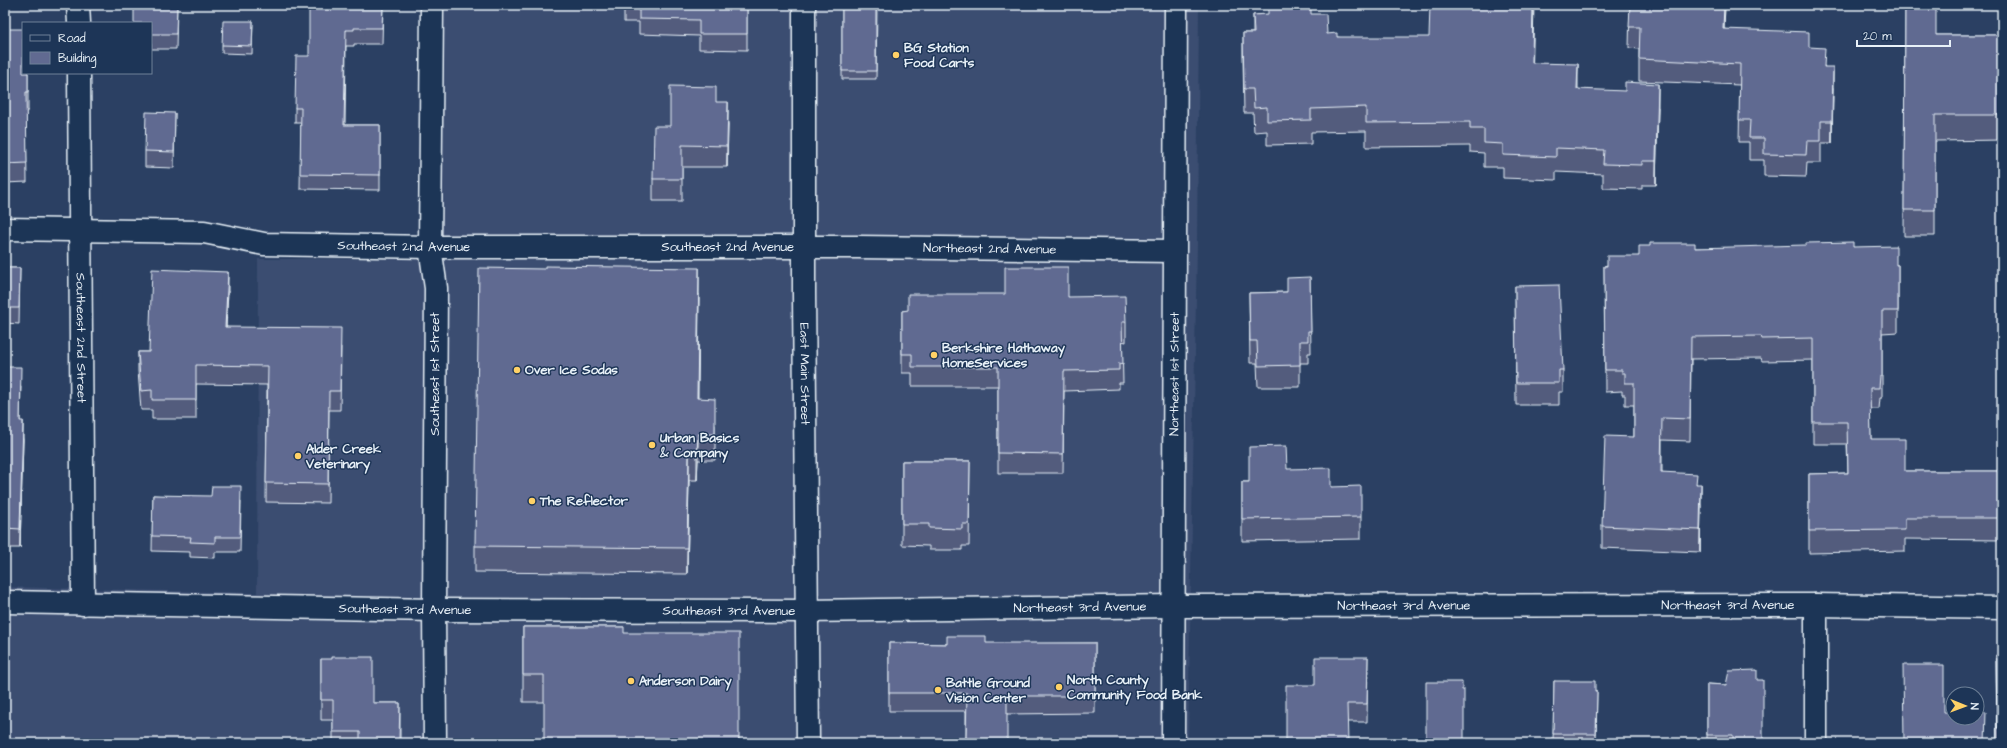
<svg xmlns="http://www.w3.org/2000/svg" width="2007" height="748" font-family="'Architects Daughter',sans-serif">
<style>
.built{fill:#3b4d71}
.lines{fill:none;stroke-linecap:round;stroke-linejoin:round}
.minor-casing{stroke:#e8f1f8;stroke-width:25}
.secondary-casing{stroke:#e8f1f8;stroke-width:25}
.minor{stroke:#1d3557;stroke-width:22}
.secondary{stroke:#1d3557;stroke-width:22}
.wall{fill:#535b7d;stroke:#e8f1f8}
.shaded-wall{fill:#444a66;stroke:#e8f1f8}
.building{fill:#616a91;stroke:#e8f1f8}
.poi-dot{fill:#ffd166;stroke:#1d3557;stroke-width:1.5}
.labels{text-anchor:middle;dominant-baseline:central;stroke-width:3;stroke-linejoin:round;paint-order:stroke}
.poi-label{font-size:13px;font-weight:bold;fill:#e8f1f8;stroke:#1d3557;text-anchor:start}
.street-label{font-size:13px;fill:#e8f1f8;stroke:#1d3557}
</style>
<rect width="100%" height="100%" fill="#2b4063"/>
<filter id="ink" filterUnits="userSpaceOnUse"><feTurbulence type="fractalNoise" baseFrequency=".025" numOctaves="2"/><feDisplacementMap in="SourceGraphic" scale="8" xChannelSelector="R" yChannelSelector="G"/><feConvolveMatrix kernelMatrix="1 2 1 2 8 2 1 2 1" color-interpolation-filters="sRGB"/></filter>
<g filter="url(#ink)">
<!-- built -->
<path class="built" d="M 424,5 L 1199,5 L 1197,244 L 1188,743 L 5,743 L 5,587 L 257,593 L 258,259 L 421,259 Z"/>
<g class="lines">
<defs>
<g id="minor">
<path d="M 78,5 L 79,23"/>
<path d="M 432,5 L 430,247 L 436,288 L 434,610 L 435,743"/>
<path id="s1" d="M 79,73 L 83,604"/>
<path id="s2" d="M 5,229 L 204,232 L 264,244 L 430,247 L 858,247 L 1174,251"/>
<path id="s3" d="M 5,602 L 434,610 L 806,611 L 1174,606 L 1816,605 L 2002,608"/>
<path id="s4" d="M 1173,743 L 1176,5"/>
<path d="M 1816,743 L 1816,605"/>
</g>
<g id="secondary">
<path id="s5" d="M 804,5 L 804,293 L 808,743"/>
</g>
</defs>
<!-- minor casing -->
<use href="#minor" class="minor-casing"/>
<!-- secondary casing -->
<use href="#secondary" class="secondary-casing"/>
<!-- minor -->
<use href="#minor" class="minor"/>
<!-- secondary -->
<use href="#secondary" class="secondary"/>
</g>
<!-- wall -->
<path class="wall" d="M 5,5 L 8,29 L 28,73 L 28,111 L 26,111 L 27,182 L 5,183 Z
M 177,5 L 176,49 L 151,49 L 151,23 Z
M 383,5 L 382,44 L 354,44 L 354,46 L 346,46 L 345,125 L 380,125 L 380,190 L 300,189 L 301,123 L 295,123 L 295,108 L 309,56 Z
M 624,5 L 747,7 L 747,50 L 699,49 L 699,36 L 639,34 L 639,22 L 624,22 Z
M 842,5 L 877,5 L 876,79 L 842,79 Z
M 1630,5 L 1725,5 L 1724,29 L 1809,47 L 1825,67 L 1833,89 L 1832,143 L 1821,143 L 1821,163 L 1807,163 L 1806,177 L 1764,176 L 1764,160 L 1749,160 L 1749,142 L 1739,142 L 1740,85 L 1639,81 L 1639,49 L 1629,48 Z
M 1905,5 L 1936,35 L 2002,35 L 2002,140 L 1935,141 L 1935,236 L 1904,236 Z
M 1311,14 L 1327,34 L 1337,37 L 1533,63 L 1578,89 L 1658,107 L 1656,185 L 1642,185 L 1642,189 L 1603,188 L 1603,174 L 1556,172 L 1556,180 L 1503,178 L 1503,167 L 1484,167 L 1484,153 L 1470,152 L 1470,146 L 1366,147 L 1366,131 L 1311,132 L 1311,144 L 1267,145 L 1267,131 L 1254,132 L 1253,113 L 1244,113 L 1243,57 L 1243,33 L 1253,33 L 1253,15 Z
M 253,21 L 252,54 L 222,53 L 222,45 Z
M 716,102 L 728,124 L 727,167 L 682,167 L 682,201 L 653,201 L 653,179 L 670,126 Z
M 175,113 L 174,168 L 145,167 L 145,151 Z
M 1853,247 L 1896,265 L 1898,265 L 1898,332 L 1882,333 L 1882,398 L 1880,398 L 1879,409 L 1870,409 L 1871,439 L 1905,471 L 2002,471 L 2002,540 L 1905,539 L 1905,551 L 1809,553 L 1809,474 L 1848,473 L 1847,444 L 1813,444 L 1813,360 L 1762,361 L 1761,358 L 1691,359 L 1690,441 L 1662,440 L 1662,472 L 1697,484 L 1701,506 L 1700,552 L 1602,548 L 1602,526 L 1634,437 L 1634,405 L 1625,405 L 1625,395 L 1622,395 L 1622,391 L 1605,392 L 1604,266 L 1639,256 L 1695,248 Z
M 5,268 L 20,268 L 19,324 L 5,323 Z
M 1310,277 L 1311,353 L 1308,353 L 1308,363 L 1300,363 L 1300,387 L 1258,387 L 1257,363 L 1250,363 L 1249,293 L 1287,292 Z
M 1515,286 L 1563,370 L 1563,392 L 1559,392 L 1559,405 L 1516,405 Z
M 228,291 L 226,327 L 341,347 L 340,410 L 329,410 L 328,503 L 266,502 L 267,385 L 196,384 L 196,419 L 152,419 L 152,410 L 141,410 L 138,371 L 138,352 L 149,352 Z
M 699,294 L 698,398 L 715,425 L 715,460 L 698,460 L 697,480 L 689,480 L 687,574 L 475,572 L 475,546 Z
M 1068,297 L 1126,322 L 1126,342 L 1122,341 L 1123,383 L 1119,383 L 1119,389 L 1064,391 L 1063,473 L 998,473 L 998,386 L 912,386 L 912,373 L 902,373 L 902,311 Z
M 5,367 L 21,386 L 20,421 L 23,440 L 20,548 L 5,548 Z
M 902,461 L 970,461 L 969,546 L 962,546 L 962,550 L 929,550 L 929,546 L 902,545 Z
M 1287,469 L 1331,487 L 1361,517 L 1361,539 L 1242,541 L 1242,482 L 1249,482 Z
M 153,495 L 241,501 L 240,552 L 215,552 L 215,558 L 190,557 L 190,552 L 152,551 Z
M 523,627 L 624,627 L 544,702 L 523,702 Z
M 889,643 L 947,644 L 1095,643 L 1095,713 L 1007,714 L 966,740 L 966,711 L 889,711 Z
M 1996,655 L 2002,655 L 2002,743 L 1997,743 Z
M 1368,657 L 1367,722 L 1348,722 L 1315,685 Z
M 321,659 L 373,703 L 400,703 L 400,743 L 333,743 L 333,720 L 321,720 Z
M 1757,680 L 1763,743 L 1707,743 L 1707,684 L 1726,685 Z
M 1554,681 L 1597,692 L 1596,743 L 1553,743 Z"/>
<!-- shaded-wall -->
<path class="shaded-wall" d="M 1533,5 L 1534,5 L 1532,86 Z
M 1724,5 L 1725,5 L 1723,51 L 1723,29 Z
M 1578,64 L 1578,88 L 1577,113 L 1577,89 Z
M 1833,67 L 1833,89 L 1832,143 L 1832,121 Z
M 1658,84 L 1658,107 L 1656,185 L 1656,161 Z
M 728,102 L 728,124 L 727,167 L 727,146 Z
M 699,268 L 699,294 L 697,424 Z
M 228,272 L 228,291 L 225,346 L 225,327 Z
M 23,421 L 23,440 L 20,548 L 20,529 Z
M 698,434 L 698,460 L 697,480 L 697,454 Z
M 689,454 L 689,480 L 687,574 L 687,548 Z
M 1701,484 L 1701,506 L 1700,552 L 1700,530 Z"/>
<!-- building -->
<path class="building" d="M 5,5 L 8,5 L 7,29 L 23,29 L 23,73 L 28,73 L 28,92 L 26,92 L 27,163 L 5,164 Z
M 134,5 L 177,5 L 176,34 L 151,34 L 151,23 L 134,23 Z
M 309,5 L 383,5 L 382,28 L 354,28 L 354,30 L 346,30 L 344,125 L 380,125 L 380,175 L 300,174 L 301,108 L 295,108 L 296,56 L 309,56 Z
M 624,5 L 741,5 L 741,7 L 747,7 L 747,34 L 699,34 L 699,20 L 639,19 L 639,7 L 624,6 Z
M 842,5 L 876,5 L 876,71 L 842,71 Z
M 1268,5 L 1311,5 L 1311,14 L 1326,14 L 1327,34 L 1337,33 L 1337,37 L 1429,37 L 1430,5 L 1533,5 L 1532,63 L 1578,64 L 1577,89 L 1625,91 L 1625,82 L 1658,84 L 1656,161 L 1642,161 L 1642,165 L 1603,164 L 1604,150 L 1556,148 L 1556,157 L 1503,155 L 1503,144 L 1484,143 L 1484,129 L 1470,129 L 1470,122 L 1366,123 L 1366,107 L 1311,109 L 1311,120 L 1267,121 L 1267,107 L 1254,108 L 1253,89 L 1244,89 L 1243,33 L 1254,33 L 1253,15 L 1268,14 Z
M 1630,5 L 1724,5 L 1723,29 L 1809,32 L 1809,47 L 1825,48 L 1824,67 L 1833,67 L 1832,121 L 1821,121 L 1821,141 L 1807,141 L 1806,155 L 1764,154 L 1764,138 L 1749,138 L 1750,120 L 1739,120 L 1740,64 L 1639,59 L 1640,27 L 1629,27 Z
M 1905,5 L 1936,5 L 1936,35 L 2002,35 L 2002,115 L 1935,115 L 1935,210 L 1904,210 Z
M 223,21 L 253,21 L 252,46 L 222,45 Z
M 670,86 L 716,87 L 716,102 L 728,102 L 727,146 L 682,145 L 682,179 L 653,179 L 654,126 L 670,126 Z
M 146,112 L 175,113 L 174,152 L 145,151 Z
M 1853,242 L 1853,247 L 1896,246 L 1896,265 L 1898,265 L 1898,311 L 1882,311 L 1882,376 L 1880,376 L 1879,388 L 1870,388 L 1871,439 L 1905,439 L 1905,471 L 2002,471 L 2002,518 L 1905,518 L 1905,530 L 1809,531 L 1809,474 L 1848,473 L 1847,422 L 1813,422 L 1813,338 L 1762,339 L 1761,336 L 1691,337 L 1690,419 L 1662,418 L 1661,472 L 1697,474 L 1696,484 L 1701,484 L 1700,530 L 1602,526 L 1605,436 L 1634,437 L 1634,383 L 1625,383 L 1625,373 L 1622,373 L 1622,370 L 1605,370 L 1604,266 L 1607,266 L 1607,256 L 1639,256 L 1639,246 L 1650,246 L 1650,243 L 1695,243 L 1695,248 L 1806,245 L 1806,243 Z
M 545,266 L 699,268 L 697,398 L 715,399 L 715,434 L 698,434 L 697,454 L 689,454 L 687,548 L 475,546 L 479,268 L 545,269 Z
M 1005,267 L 1068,267 L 1068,297 L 1125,296 L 1126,322 L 1122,322 L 1123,364 L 1119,363 L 1119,370 L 1064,371 L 1063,454 L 998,453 L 998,367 L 912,367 L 912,354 L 902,354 L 902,311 L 908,310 L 908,294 L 1005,294 Z
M 5,268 L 20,268 L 19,308 L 5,308 Z
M 152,269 L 228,272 L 225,327 L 341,328 L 340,391 L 329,391 L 328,484 L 266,483 L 268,366 L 196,365 L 196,400 L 152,400 L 152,390 L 141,391 L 138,352 L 149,352 Z
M 1310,277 L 1311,331 L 1308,331 L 1308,341 L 1300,341 L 1300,365 L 1258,366 L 1257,341 L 1250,341 L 1249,293 L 1287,292 L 1287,278 Z
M 1559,285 L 1563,370 L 1559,370 L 1559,383 L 1516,383 L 1515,286 Z
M 5,367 L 21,367 L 20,421 L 23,421 L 20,529 L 5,528 Z
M 1286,446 L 1287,469 L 1331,468 L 1331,487 L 1361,486 L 1361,517 L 1242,519 L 1242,482 L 1249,482 L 1249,447 Z
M 902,461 L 970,461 L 969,524 L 962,524 L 962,529 L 929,528 L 929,524 L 902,524 Z
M 212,486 L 241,486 L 240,537 L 215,537 L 215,543 L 190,542 L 191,537 L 152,536 L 153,495 L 211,496 Z
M 523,627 L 624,627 L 624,633 L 739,633 L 739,743 L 544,743 L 544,675 L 523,675 Z
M 947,636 L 986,636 L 986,643 L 1095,643 L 1095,696 L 1007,696 L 1007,743 L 954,743 L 954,741 L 966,740 L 967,693 L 889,693 L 889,643 L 947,644 Z
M 1996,655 L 2002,655 L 2002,728 L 1997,728 Z
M 332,657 L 373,657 L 373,703 L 400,703 L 399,741 L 397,741 L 397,743 L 360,743 L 360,732 L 333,732 L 333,700 L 321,700 L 321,659 L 332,659 Z
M 1315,657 L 1368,657 L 1367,704 L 1347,704 L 1348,743 L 1286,743 L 1286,685 L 1315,685 Z
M 1903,665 L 1944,665 L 1944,712 L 1953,712 L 1953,718 L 1977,718 L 1977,712 L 1986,712 L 1985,743 L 1904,743 Z
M 1757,670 L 1757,680 L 1763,680 L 1763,743 L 1733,743 L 1733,735 L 1707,735 L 1707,684 L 1726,685 L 1729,671 Z
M 1554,681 L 1595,681 L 1595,692 L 1597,692 L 1596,734 L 1553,734 Z
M 1426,682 L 1462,682 L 1462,690 L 1464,690 L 1464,743 L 1426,743 Z"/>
</g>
<!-- markers -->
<g class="poi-dot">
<circle cx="896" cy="55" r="4"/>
<circle cx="934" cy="355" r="4"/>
<circle cx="517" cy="370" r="4"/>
<circle cx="652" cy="445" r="4"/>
<circle cx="298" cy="456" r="4"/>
<circle cx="532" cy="501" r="4"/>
<circle cx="631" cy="681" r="4"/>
<circle cx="1059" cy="687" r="4"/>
<circle cx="938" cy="690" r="4"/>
</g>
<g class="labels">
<!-- poi labels -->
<g class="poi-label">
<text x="904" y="48">BG Station<tspan x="904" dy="15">Food Carts</tspan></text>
<text x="942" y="348">Berkshire Hathaway<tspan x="942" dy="15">HomeServices</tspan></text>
<text x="525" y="370">Over Ice Sodas</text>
<text x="660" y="438">Urban Basics<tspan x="660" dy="15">&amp; Company</tspan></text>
<text x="306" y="449">Alder Creek<tspan x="306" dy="15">Veterinary</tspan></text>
<text x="540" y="501">The Reflector</text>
<text x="1067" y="680">North County<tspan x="1067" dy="15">Community Food Bank</tspan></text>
<text x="639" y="681">Anderson Dairy</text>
<text x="946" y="683">Battle Ground<tspan x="946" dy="15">Vision Center</tspan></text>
</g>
<!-- street labels -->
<g class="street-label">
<text stroke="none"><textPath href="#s2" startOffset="400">Southeast 2nd Avenue</textPath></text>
<text stroke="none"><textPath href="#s2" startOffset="724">Southeast 2nd Avenue</textPath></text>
<text stroke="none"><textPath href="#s2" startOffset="986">Northeast 2nd Avenue</textPath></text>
<text stroke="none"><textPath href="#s1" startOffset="265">Southeast 2nd Street</textPath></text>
<text transform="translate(435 374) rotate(-90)">Southeast 1st Street</text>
<text stroke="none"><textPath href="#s5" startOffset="369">East Main Street</textPath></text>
<text stroke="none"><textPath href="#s4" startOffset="369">Northeast 1st Street</textPath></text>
<text stroke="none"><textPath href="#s3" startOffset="1399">Northeast 3rd Avenue</textPath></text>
<text stroke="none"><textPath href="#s3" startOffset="1723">Northeast 3rd Avenue</textPath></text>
<text stroke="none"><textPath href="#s3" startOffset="1075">Northeast 3rd Avenue</textPath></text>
<text stroke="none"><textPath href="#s3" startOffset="400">Southeast 3rd Avenue</textPath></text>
<text stroke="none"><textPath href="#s3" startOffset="724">Southeast 3rd Avenue</textPath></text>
</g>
</g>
<!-- margin -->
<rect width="2007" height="748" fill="none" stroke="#1d3557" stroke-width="20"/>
<rect x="10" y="10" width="1987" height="728" fill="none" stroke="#e8f1f8" stroke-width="1.5" filter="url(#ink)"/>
<!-- legend -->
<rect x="22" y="22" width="130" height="52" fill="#1d3557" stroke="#6e8097"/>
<rect x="30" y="35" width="20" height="6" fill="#1d3557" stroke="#6e8097"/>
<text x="58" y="42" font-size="12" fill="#e8f1f8">Road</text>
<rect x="30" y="52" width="20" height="12" fill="#616a91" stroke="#6e8097"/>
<text x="58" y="62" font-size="12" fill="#e8f1f8">Building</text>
<!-- north arrow -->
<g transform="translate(1965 706) rotate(91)"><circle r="19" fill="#1d3557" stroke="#6e8097"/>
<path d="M0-3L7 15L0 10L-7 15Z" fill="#ffd166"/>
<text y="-6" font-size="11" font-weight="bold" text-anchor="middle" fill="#e8f1f8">N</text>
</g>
<!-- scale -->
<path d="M1857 40v6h93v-6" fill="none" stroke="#e8f1f8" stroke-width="2"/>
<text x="1863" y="40" font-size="12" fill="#e8f1f8" stroke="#1d3557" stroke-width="3" paint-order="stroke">20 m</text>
</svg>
